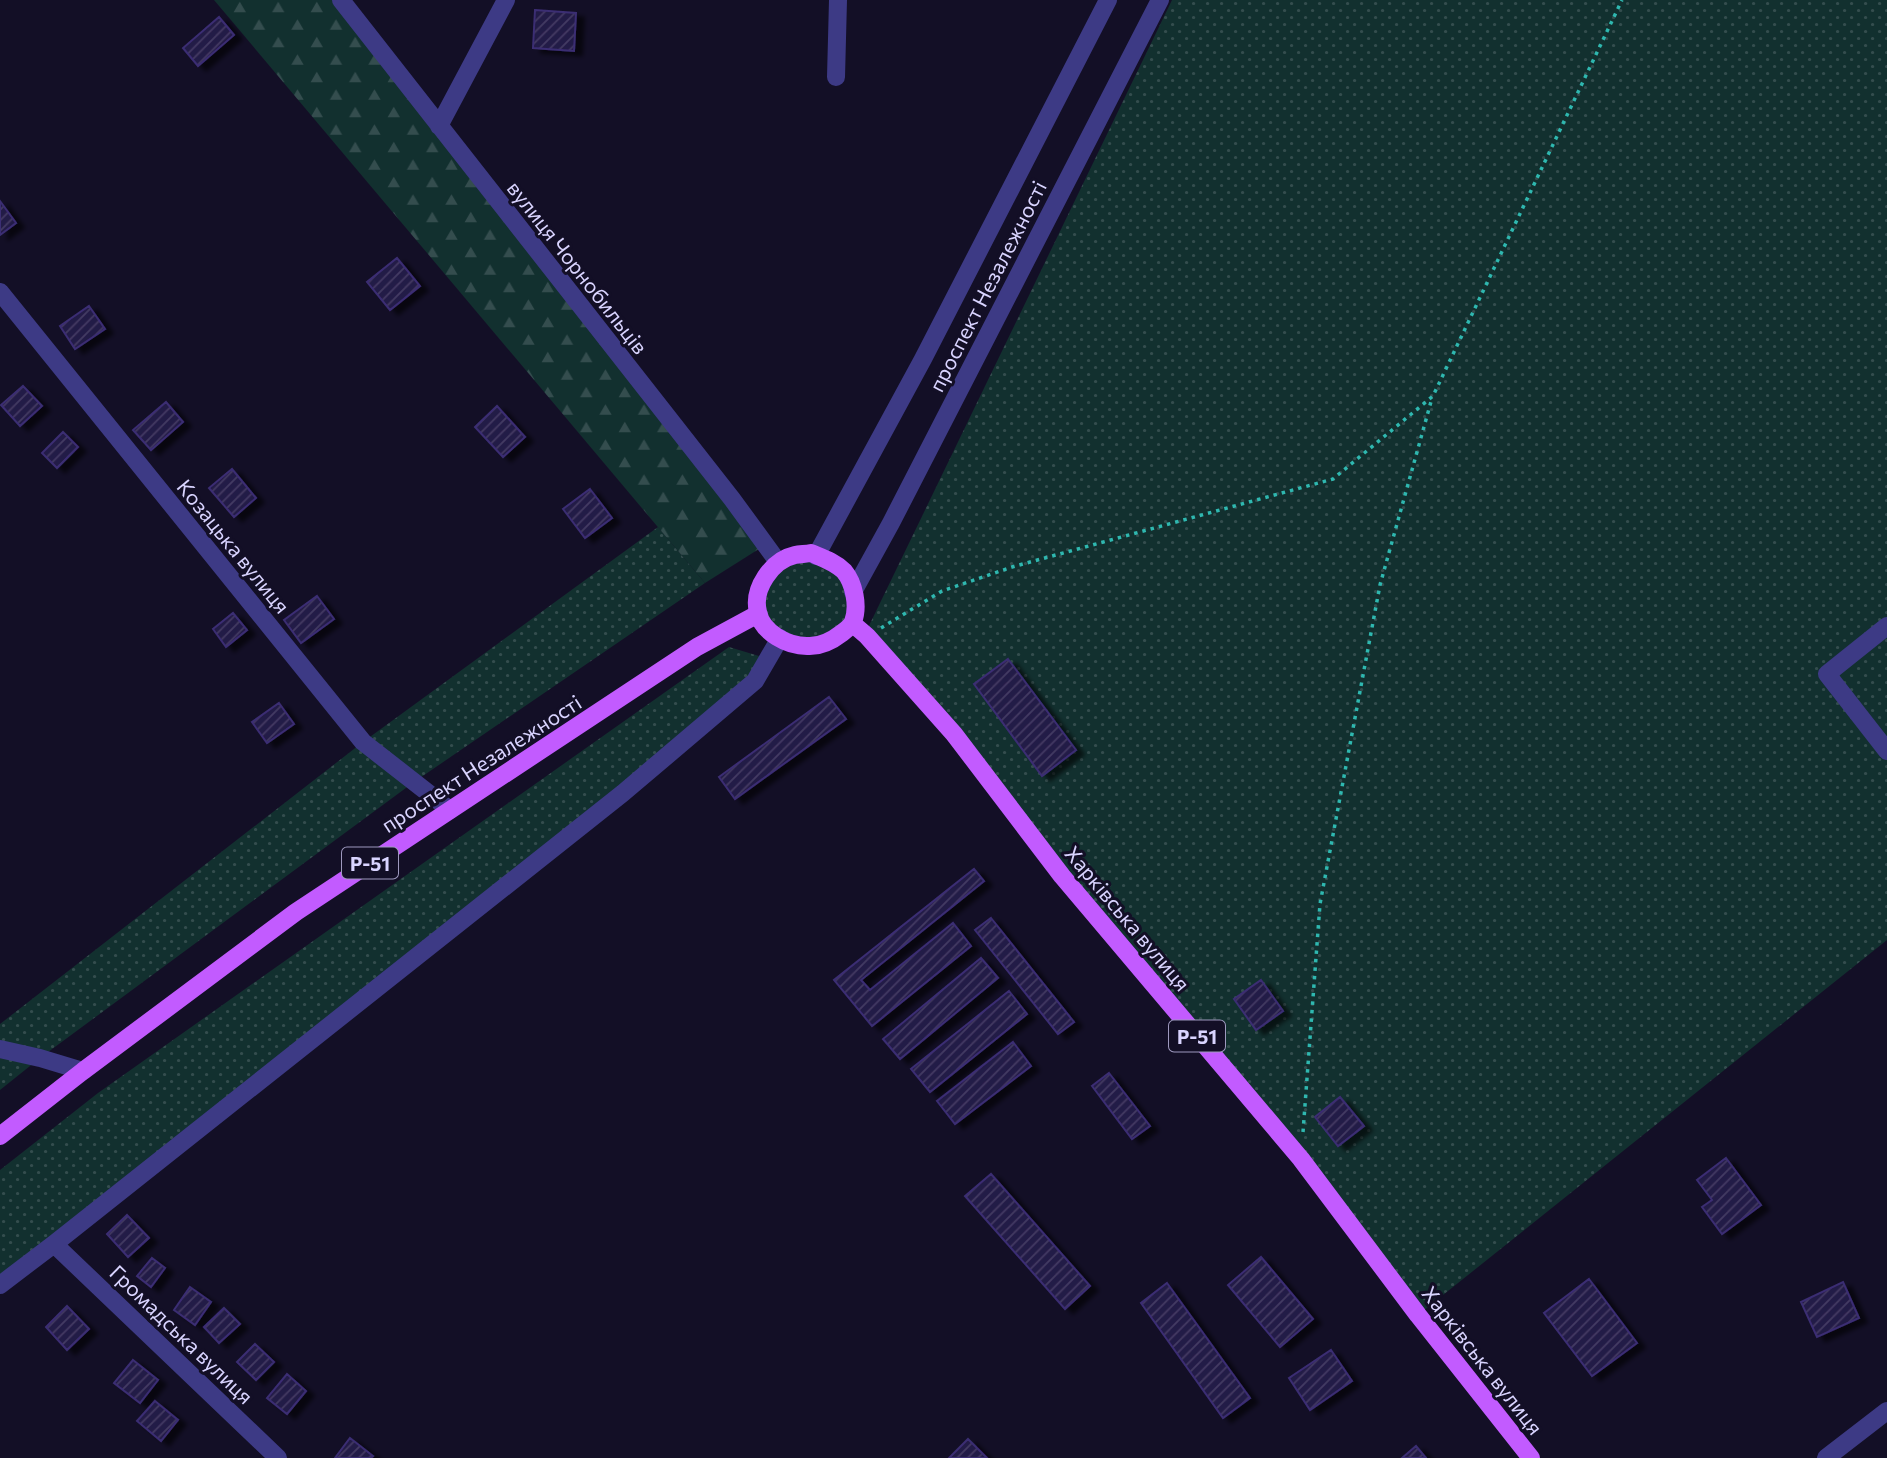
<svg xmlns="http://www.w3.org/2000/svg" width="1887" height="1458" font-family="Commissioner,sans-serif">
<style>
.grass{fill:url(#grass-dots)}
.forest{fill:url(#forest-firs)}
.building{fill:url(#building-hatch);stroke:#3b2d73;stroke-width:2;filter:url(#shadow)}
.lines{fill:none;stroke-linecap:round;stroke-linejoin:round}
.path{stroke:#2fb8b0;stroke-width:3.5;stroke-dasharray:3.5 5;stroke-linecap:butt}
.minor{stroke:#3d3a85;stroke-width:18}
.major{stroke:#c25bff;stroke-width:18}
.labels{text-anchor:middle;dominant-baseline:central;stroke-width:6;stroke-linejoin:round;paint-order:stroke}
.shield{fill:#130f26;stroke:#9e99be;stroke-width:2}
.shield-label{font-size:19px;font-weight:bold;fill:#d9d4ff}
.street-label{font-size:21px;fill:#d9d4ff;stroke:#130f26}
</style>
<defs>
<pattern id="grass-dots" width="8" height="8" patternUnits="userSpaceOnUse" patternTransform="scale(1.75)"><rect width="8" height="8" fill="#12302f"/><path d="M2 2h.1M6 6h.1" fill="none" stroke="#344d4e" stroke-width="1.8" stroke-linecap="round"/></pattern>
<pattern id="forest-firs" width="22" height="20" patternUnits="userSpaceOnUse" patternTransform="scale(1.75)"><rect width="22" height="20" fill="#12302f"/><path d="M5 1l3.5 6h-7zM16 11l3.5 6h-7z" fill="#344d4e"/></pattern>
<pattern id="building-hatch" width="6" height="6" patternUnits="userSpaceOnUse" patternTransform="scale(1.75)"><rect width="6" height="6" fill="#241b47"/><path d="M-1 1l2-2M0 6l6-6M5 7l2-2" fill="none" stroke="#433b63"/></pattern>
<filter id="shadow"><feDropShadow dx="8" dy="4.5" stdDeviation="2" flood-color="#0009"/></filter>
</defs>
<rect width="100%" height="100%" fill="#130f26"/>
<!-- grass -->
<path class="grass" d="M 1172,0 L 1887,0 L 1887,940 L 1418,1315 L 865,634 Z
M 658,527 L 705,583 L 414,782 L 40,1058 L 0,1090 L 0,1024 L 363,742 Z
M 794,555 L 843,570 L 853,624 L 808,647 L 763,622 L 763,581 Z
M 729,647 L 769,659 L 755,681 L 0,1285 L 0,1170 L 98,1093 Z"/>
<!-- forest -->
<path class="forest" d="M 214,0 L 341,0 L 765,545 L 705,583 Z"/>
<!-- building -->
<path class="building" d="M 535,10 L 576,13 L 574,51 L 533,48 Z
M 219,17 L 234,35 L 198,66 L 183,48 Z
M 0,201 L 16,223 L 0,235 Z
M 397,258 L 420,286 L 390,310 L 367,282 Z
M 89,306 L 105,329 L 75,349 L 60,326 Z
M 23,386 L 42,406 L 20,426 L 1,405 Z
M 166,402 L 183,422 L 151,450 L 133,430 Z
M 497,406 L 525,437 L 503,457 L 475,427 Z
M 63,432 L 78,447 L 57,468 L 42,453 Z
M 232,469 L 256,498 L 234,517 L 209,488 Z
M 590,489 L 612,518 L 585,538 L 563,509 Z
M 317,596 L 334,619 L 301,643 L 284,620 Z
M 233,613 L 247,630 L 226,647 L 213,629 Z
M 1008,659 L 1076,750 L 1042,776 L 974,684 Z
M 829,697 L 846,719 L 735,799 L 719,777 Z
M 279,703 L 294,724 L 267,743 L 252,722 Z
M 974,869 L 984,881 L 861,980 L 870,990 L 953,923 L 971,946 L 872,1026 L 834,980 Z
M 991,918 L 1074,1022 L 1058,1034 L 975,930 Z
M 981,958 L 998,978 L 900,1059 L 883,1039 Z
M 1261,980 L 1283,1011 L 1256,1030 L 1234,999 Z
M 1009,991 L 1027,1014 L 930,1092 L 911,1069 Z
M 1013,1042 L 1031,1066 L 955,1124 L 937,1101 Z
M 1109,1073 L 1150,1126 L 1132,1139 L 1092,1086 Z
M 1340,1097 L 1364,1126 L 1338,1146 L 1315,1117 Z
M 1726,1158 L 1761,1205 L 1722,1234 L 1702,1207 L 1712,1200 L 1697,1180 Z
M 991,1174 L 1090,1286 L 1065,1309 L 965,1196 Z
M 127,1215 L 149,1238 L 128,1257 L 107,1234 Z
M 1261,1257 L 1313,1319 L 1280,1347 L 1228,1285 Z
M 152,1258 L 165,1268 L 151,1287 L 137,1276 Z
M 1589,1279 L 1637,1343 L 1592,1376 L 1544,1313 Z
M 1843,1282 L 1859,1318 L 1817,1337 L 1801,1302 Z
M 1167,1283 L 1250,1398 L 1223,1418 L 1141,1303 Z
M 190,1287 L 211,1302 L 195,1325 L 174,1310 Z
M 67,1306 L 89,1329 L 67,1350 L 46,1327 Z
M 224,1308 L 240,1324 L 219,1343 L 204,1327 Z
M 255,1344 L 274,1362 L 256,1380 L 237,1362 Z
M 1331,1350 L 1352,1381 L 1310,1410 L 1289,1378 Z
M 133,1360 L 158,1380 L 140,1403 L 114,1383 Z
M 287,1374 L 306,1391 L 287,1414 L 267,1398 Z
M 155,1401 L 178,1420 L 161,1441 L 137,1421 Z
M 350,1438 L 373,1456 L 371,1458 L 335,1458 Z
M 968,1439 L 987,1458 L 949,1458 Z
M 1416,1446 L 1426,1458 L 1402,1458 Z"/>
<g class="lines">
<!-- path -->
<path class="path" d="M 881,628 L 942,591 L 1012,567 L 1333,479 L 1433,396 L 1622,0
M 1303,1132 L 1320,904 L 1380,585 L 1432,398"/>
<!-- minor -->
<path class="minor" d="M 341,0 L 732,499 L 778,562
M 836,77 L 838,0
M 439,126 L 506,0
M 0,292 L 363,742 L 450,810
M 816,556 L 923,359 L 1108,0
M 853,592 L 891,523 L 1160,0
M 1887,626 L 1827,674 L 1887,751
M 0,1049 L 40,1058 L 83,1071
M 54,1244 L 278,1458
M 0,1285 L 54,1244 L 623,793 L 755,681 L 780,638
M 1826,1458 L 1887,1411"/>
<!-- major -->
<path class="major" d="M 811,553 C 823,558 835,562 844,571 C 854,583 859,606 853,622 C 851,626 846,630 842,633 C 833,640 820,647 807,646 C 788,646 762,633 758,612 C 752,589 772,560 795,555 C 800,554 806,554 811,553 Z
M 853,624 L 867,636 L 954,734 L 1062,876 L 1301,1159 L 1418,1315 L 1531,1458
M 0,1136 L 83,1071 L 296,912 L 697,647 L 758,614"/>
</g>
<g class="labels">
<!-- shield labels -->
<g class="shield">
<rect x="342" y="847.5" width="56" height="31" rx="5"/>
<rect x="1169" y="1020.5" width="56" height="31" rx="5"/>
</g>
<g class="shield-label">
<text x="370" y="863">Р-51</text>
<text x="1197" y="1036">Р-51</text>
</g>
<!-- street labels -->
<g class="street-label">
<text transform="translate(578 267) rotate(52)">вулиця Чорнобильців</text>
<text transform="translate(987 286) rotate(-63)">проспект Незалежності</text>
<text transform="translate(234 546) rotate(51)">Козацька вулиця</text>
<text transform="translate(481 763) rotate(-33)">проспект Незалежності</text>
<text transform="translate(1128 918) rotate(50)">Харківська вулиця</text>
<text transform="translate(182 1334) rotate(44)">Громадська вулиця</text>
<text transform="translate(1483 1360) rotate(52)">Харківська вулиця</text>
</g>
</g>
</svg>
